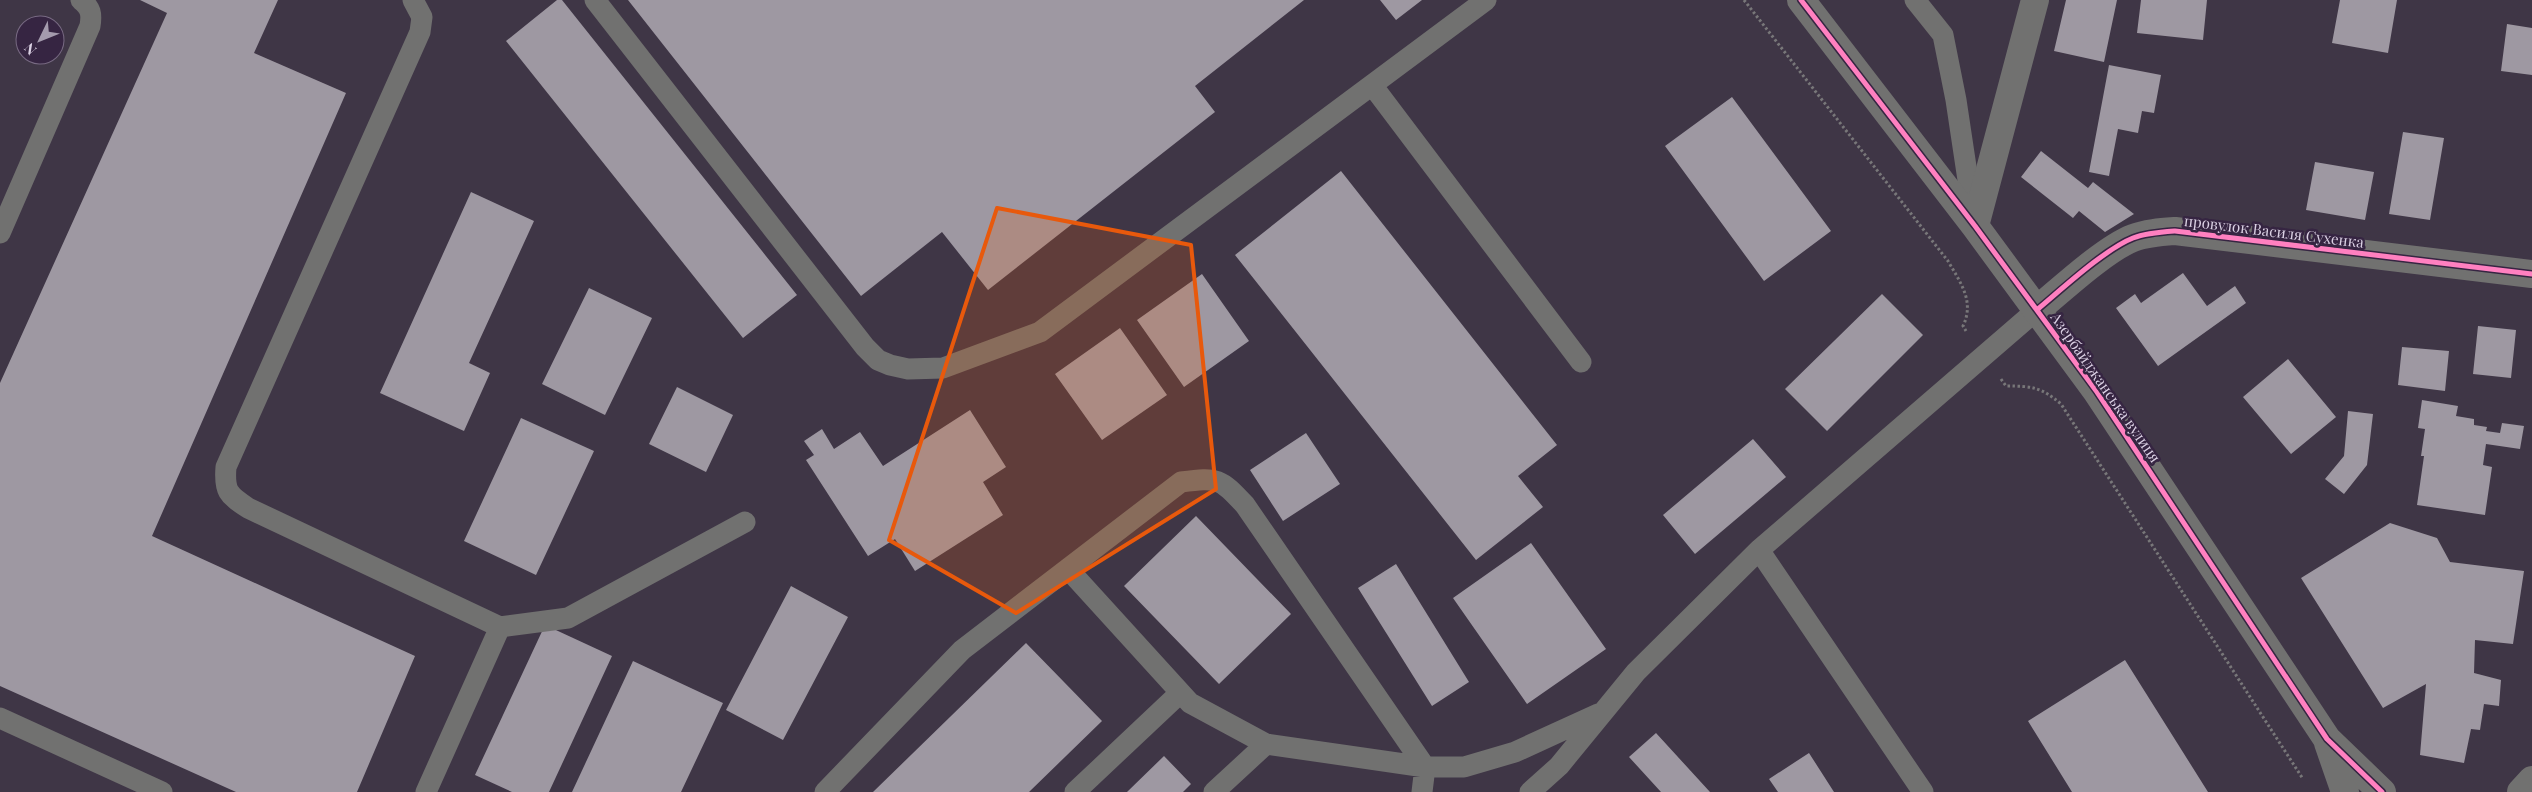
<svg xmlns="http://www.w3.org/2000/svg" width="2532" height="792" font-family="'Playfair Display',serif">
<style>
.building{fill:#9e98a2}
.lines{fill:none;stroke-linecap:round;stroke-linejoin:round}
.path{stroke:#787779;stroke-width:3;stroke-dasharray:2.5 2.5;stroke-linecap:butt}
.service{stroke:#717170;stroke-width:21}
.minor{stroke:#717170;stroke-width:28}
.tertiary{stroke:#717170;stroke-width:28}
.cycleway-casing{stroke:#362542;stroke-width:8}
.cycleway{stroke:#ff80c0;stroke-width:5}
.marked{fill:#e8590c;fill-opacity:0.2;stroke:#e8590c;stroke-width:4;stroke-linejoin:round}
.labels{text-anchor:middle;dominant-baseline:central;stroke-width:5;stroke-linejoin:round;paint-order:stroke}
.street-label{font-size:15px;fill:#dbd1e4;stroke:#362542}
</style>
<rect width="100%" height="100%" fill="#3f3646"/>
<!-- building -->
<path class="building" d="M 140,0 L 278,0 L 254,53 L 346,93 L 152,536 L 415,656 L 357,792 L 236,792 L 0,686 L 0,383 L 167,13 Z
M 557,0 L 562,0 L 797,295 L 743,338 L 506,41 Z
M 628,0 L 1304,0 L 1195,86 L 1215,112 L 988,290 L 942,232 L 861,296 Z
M 1380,0 L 1422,0 L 1396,20 Z
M 2066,0 L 2117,0 L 2104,62 L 2054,51 Z
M 2141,0 L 2207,0 L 2203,40 L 2137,33 Z
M 2340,0 L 2397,0 L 2388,53 L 2332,43 Z
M 2507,24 L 2532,28 L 2532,75 L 2501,71 Z
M 2109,65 L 2161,75 L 2154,113 L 2142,111 L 2138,133 L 2118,129 L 2109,176 L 2089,172 Z
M 1732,97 L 1831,231 L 1764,281 L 1665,146 Z
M 2403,132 L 2444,138 L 2430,220 L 2389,214 Z
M 2041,151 L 2088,188 L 2093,182 L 2134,214 L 2105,232 L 2079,211 L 2073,218 L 2021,177 Z
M 2315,162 L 2374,172 L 2365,220 L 2306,210 Z
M 1341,171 L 1557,445 L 1518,476 L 1543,507 L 1476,560 L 1235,255 Z
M 471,192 L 534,221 L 469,363 L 490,373 L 464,431 L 380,393 Z
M 2183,273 L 2207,306 L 2235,286 L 2246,303 L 2158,366 L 2116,308 L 2135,294 L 2141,303 Z
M 1202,274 L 1249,341 L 1184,387 L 1137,320 Z
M 589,288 L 652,318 L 605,415 L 542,384 Z
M 1882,294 L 1923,335 L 1827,431 L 1785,389 Z
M 2478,326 L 2516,330 L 2511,378 L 2473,374 Z
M 1120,328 L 1167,395 L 1102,440 L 1055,374 Z
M 2402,347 L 2449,351 L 2445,391 L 2398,385 Z
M 2288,359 L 2336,417 L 2291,454 L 2243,397 Z
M 677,387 L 733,415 L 706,472 L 649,444 Z
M 2422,400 L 2458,406 L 2456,416 L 2474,419 L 2474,425 L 2487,427 L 2486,431 L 2500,433 L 2502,423 L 2524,426 L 2520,449 L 2486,444 L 2483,465 L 2492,467 L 2485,515 L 2417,505 L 2424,456 L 2421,456 L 2425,429 L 2418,428 Z
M 970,410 L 1006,467 L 983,482 L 1003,515 L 915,571 L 895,539 L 868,556 L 806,460 L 814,455 L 804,441 L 822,429 L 834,449 L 860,432 L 883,466 Z
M 2348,411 L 2373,414 L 2367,465 L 2344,494 L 2325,479 L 2344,456 Z
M 521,418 L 594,451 L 536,575 L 464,541 Z
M 1306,433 L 1340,484 L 1283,521 L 1250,470 Z
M 1753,439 L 1786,477 L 1695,554 L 1663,515 Z
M 1196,516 L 1291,614 L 1219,684 L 1124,586 Z
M 2390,523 L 2437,538 L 2450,562 L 2524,571 L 2513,644 L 2475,640 L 2474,673 L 2501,680 L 2499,706 L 2484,704 L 2480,730 L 2471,729 L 2464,763 L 2420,755 L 2426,684 L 2383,708 L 2301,578 Z
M 1531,543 L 1606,649 L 1527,704 L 1453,598 Z
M 1396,564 L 1469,682 L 1432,706 L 1358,588 Z
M 791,586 L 848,617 L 783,740 L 726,710 Z
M 545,625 L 612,656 L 549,792 L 512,792 L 475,775 Z
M 1026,643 L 1102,721 L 1029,792 L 873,792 Z
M 2125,660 L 2208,792 L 2072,792 L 2028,721 Z
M 633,661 L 723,703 L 681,792 L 572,792 Z
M 1656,733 L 1710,792 L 1661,792 L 1629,757 Z
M 1809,753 L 1834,792 L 1778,792 L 1769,779 Z
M 1164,756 L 1191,784 L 1183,792 L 1127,792 Z"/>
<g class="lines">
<!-- path -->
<path class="path" d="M 1744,0 L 1948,261 C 1960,282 1975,301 1963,326 L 1966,331
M 2001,379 L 2006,386 C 2032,386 2041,387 2061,404 L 2303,779"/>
<!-- service -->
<path class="service" d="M 413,0 L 422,17 L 420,32 L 226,467 C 224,491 228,495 248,508 L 500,627 L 568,618 L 745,522
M 595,0 L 865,347 L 878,360 L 890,365 L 908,369 L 943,368 L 1040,332 L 1486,0
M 1915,0 L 1943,35 L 1956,100 L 1974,220
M 1372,85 L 1581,362
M 0,233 L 90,26 C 92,14 91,8 81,0
M 1759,550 L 1923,792
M 1068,569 L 1190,703 L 1266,744 L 1425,767 L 1464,767 L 1515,752 L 1598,714
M 0,718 L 162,792
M 426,792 L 500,627
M 825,792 L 962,650 L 1181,482 C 1218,477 1220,478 1245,505 L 1425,767 L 1422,792
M 1075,792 L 1180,693
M 1214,792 L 1266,744
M 1530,792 L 1559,766 L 1636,672 L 1759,550 L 2038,309"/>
<!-- minor -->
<path class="minor" d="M 1801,0 L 1975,226 L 2097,392 L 2327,739 L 2382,792
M 1975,226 L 2035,0
M 2038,309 C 2062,289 2105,249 2133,238 C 2146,233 2161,232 2175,231 L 2532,274
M 2328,743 L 2345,792"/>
<!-- tertiary -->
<path class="tertiary" d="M 2521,792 L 2532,780"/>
<defs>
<path id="cycleway" d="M 1801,0 L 1975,226 L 2097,392 L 2327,739 L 2382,792
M 2038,309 C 2062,289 2105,249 2133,238 C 2146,233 2161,232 2175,231 L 2532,274"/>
</defs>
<!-- cycleway casing -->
<use href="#cycleway" class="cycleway-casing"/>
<!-- cycleway -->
<use href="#cycleway" class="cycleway"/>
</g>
<!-- marked area -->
<path class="marked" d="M 997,208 L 1191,245 L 1216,489 L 1016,613 L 889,540 Z"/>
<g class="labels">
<!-- street labels -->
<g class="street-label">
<text transform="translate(2274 231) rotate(7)">провулок Василя Сухенка</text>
<text transform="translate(2106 387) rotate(55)">Азербайджанська вулиця</text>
</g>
</g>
<!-- north arrow -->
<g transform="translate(40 40) rotate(227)"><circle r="24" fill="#362542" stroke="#786a83"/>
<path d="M0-4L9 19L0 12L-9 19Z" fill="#a49bad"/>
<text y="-8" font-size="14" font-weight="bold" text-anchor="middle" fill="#dbd1e4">N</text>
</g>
</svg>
